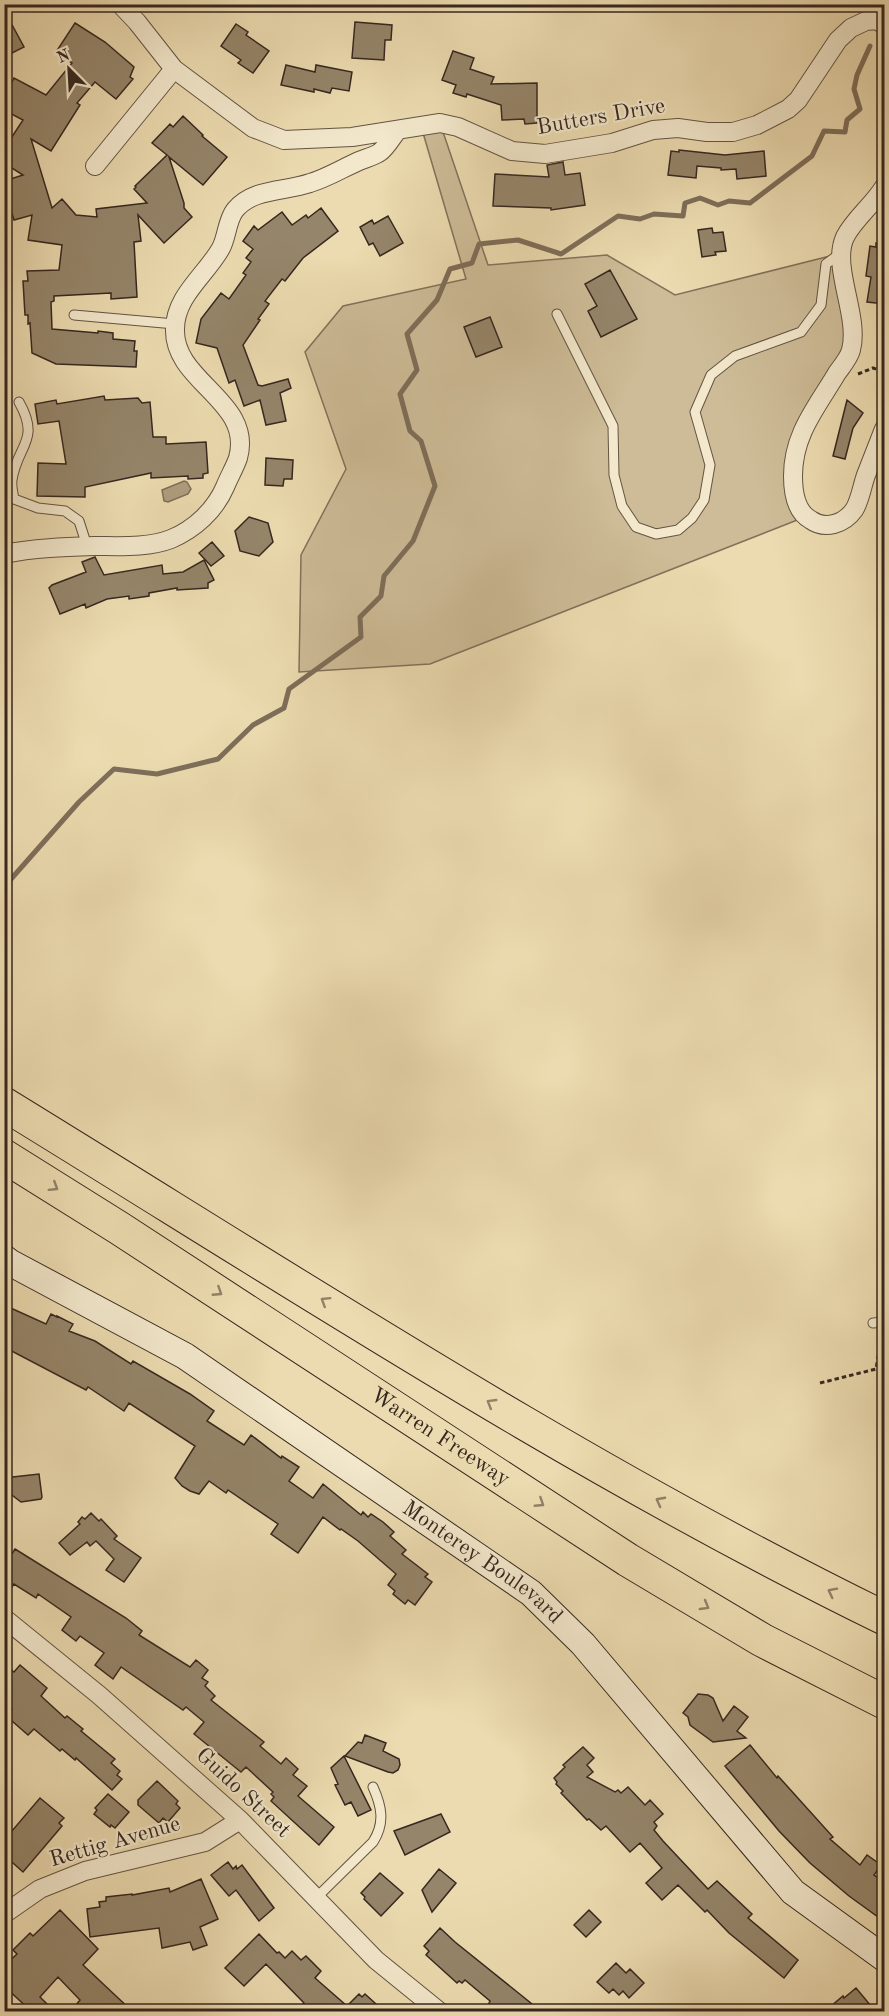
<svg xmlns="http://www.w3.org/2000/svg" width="889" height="2016" font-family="'Old Standard TT',serif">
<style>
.green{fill:#cdbc97;stroke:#82725b;stroke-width:1.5}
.water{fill:#ae9e7f;stroke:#7e6e59;stroke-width:1.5}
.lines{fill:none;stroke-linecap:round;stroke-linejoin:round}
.stream{stroke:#7e6e59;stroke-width:5}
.building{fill:#95856a;stroke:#36271f;stroke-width:1.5}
.lane-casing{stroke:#645443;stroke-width:11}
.street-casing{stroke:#645443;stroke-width:20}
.secondary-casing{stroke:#36271f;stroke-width:28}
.highway-casing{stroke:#36271f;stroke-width:35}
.path{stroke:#36271f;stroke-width:3;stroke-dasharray:4.5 3;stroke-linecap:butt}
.lane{stroke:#f3e8cc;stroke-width:9}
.street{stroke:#f3e8cc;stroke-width:18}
.secondary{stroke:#f3e8cc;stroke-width:26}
.highway{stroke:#ecdbb0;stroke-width:33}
.oneway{stroke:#918168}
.labels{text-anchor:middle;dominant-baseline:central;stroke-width:4.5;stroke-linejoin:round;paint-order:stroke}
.street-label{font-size:22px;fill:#36271f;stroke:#f3e8cc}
</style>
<rect width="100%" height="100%" fill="#ecdbb0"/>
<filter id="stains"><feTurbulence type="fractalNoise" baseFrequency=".00333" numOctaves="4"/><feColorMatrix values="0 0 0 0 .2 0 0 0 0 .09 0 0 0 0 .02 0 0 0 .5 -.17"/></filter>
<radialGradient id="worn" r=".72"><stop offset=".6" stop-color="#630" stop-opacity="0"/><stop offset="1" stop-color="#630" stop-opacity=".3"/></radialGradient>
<!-- green -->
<path class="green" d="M 440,123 L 488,265 L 607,255 L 675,295 L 842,253 L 853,332 L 797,446 L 805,517 L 430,664 L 299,672 L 301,555 L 346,469 L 305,352 L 343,306 L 466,279 L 421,126 Z"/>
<!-- water -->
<path class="water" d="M 184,481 L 187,482 L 191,489 L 188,494 L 168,502 L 164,501 L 162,490 Z"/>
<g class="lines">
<!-- stream -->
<path class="stream" d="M 4,887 L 79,802 L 114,769 L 157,774 L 218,759 L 253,725 L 284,708 L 289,689 L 361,637 L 360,617 L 381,596 L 384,576 L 413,541 L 435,486 L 421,441 L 410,431 L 400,394 L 417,370 L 407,334 L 437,300 L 450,269 L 472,263 L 479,244 L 518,240 L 561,254 L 618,216 L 640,219 L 654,214 L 683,216 L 685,203 L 700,198 L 718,205 L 729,201 L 750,203 L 812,156 L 824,131 L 845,132 L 847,120 L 860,109 L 854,89 L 857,75 L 870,46"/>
</g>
<!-- building -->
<path class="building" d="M 4,10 L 24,47 L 10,54 L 4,44 Z
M 355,22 L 392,25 L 391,40 L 385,40 L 384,60 L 352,58 Z
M 75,23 L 105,42 L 134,67 L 130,77 L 133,79 L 116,99 L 95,82 L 77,103 L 80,105 L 51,151 L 31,139 L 52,208 L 62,199 L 76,215 L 97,217 L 96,209 L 147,203 L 134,189 L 136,187 L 135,186 L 167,155 L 152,143 L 170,124 L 173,127 L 183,116 L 203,135 L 202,136 L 227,157 L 203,185 L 169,157 L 184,203 L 184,208 L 192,217 L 164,243 L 138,215 L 141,241 L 134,242 L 137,297 L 111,299 L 111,293 L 54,296 L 54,301 L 51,302 L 52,329 L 98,333 L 98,331 L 113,333 L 113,339 L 135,341 L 134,351 L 137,351 L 136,367 L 56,364 L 32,353 L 30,323 L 28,324 L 28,315 L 25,315 L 23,281 L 28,281 L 27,271 L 59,270 L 62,245 L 28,240 L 32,215 L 14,220 L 4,188 L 4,181 L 23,175 L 4,163 L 4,149 L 23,120 L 4,110 L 4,86 L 9,88 L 14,78 L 46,95 L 72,63 L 56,52 Z
M 236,24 L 248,32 L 246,35 L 269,51 L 253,73 L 238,63 L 241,60 L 221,46 Z
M 453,51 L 474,58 L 470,69 L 494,77 L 491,84 L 537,83 L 537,123 L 525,124 L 524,119 L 502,120 L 501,105 L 467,94 L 466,97 L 453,93 L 456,85 L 442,80 Z
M 286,65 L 315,72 L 316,65 L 352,72 L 349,91 L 332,88 L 330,93 L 314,89 L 314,92 L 281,85 Z
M 679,150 L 725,155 L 764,151 L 766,176 L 737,179 L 736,169 L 721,170 L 721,168 L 697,166 L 696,178 L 668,175 L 671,151 L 679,152 Z
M 563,162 L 565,175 L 580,173 L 585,205 L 551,210 L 551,208 L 493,206 L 495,174 L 549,177 L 547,165 Z
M 321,208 L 338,231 L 303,258 L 285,281 L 282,279 L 265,301 L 269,304 L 258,319 L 260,320 L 243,345 L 258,385 L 262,386 L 288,379 L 291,388 L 280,393 L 286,421 L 266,425 L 260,400 L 244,406 L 235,380 L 229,383 L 217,348 L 196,343 L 201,319 L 221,293 L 229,299 L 246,275 L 243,273 L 251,262 L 246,258 L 253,249 L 243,241 L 254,226 L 258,230 L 282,212 L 292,225 L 306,215 L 308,218 Z
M 388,216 L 403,243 L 380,256 L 373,243 L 369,245 L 360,227 L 372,220 L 374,224 Z
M 712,228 L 713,233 L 723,232 L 726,251 L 715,252 L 716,255 L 702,257 L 698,230 Z
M 876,243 L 885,244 L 885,304 L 867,302 L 871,277 L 866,276 L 870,246 L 876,247 Z
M 610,270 L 637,319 L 601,337 L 588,311 L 597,306 L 585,284 Z
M 490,317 L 502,347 L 476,357 L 464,327 Z
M 104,396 L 105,400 L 138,398 L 142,403 L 150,402 L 153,437 L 166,437 L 166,444 L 206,442 L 208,473 L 203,474 L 203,478 L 188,479 L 188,476 L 151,478 L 151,473 L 85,487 L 85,497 L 37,496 L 38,463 L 66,464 L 59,421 L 38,424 L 35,404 L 56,400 L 57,404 Z
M 847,400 L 863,413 L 853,428 L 845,459 L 833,456 Z
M 266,458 L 293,460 L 292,479 L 284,479 L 283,486 L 265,485 Z
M 249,517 L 268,523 L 273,542 L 259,556 L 240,551 L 235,531 Z
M 212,542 L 224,556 L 211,566 L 199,553 Z
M 95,557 L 104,575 L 162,565 L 163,574 L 183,572 L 204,560 L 214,580 L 208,583 L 208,588 L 177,590 L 177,588 L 149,593 L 149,596 L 129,599 L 129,596 L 107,599 L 86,608 L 85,604 L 60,614 L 49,588 L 52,585 L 86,572 L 82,562 Z
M 4,1305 L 46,1324 L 51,1314 L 57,1317 L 57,1316 L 73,1324 L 69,1331 L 95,1341 L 131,1364 L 133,1361 L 190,1394 L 214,1411 L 207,1421 L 244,1445 L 251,1435 L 281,1458 L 282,1456 L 299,1467 L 289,1481 L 313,1498 L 323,1484 L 361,1515 L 363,1512 L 368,1517 L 371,1514 L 383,1522 L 394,1532 L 390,1536 L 406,1550 L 402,1554 L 428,1574 L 425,1577 L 432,1582 L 415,1605 L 408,1600 L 405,1604 L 393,1594 L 395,1591 L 388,1585 L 396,1574 L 358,1541 L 341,1529 L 340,1530 L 323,1517 L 298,1553 L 271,1534 L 278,1524 L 228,1490 L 226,1493 L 209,1481 L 199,1494 L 190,1491 L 182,1486 L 175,1478 L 195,1446 L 129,1403 L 124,1411 L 88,1387 L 86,1390 L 4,1347 Z
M 39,1474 L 42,1497 L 41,1499 L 21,1502 L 4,1489 L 4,1478 Z
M 91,1513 L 99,1521 L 101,1519 L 117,1536 L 114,1539 L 141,1558 L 124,1582 L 106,1570 L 114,1559 L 96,1541 L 90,1546 L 87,1542 L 70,1555 L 59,1543 L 80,1524 L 78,1522 L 82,1517 L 85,1519 Z
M 15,1549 L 126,1618 L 142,1631 L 139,1635 L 190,1667 L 196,1660 L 208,1670 L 202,1678 L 208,1682 L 205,1686 L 215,1696 L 211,1700 L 264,1742 L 260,1746 L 281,1764 L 286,1758 L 298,1769 L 293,1775 L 307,1786 L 298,1796 L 334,1827 L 319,1845 L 271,1801 L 274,1797 L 271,1794 L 273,1792 L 246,1767 L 241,1772 L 194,1734 L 204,1722 L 186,1707 L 183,1710 L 121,1667 L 113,1679 L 95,1665 L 104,1653 L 80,1636 L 76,1641 L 62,1630 L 71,1617 L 38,1594 L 36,1598 L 14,1584 L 4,1598 L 4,1566 Z
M 4,1664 L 14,1672 L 20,1665 L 47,1688 L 41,1696 L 65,1718 L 67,1716 L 83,1729 L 81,1731 L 115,1759 L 111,1763 L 120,1771 L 117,1775 L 122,1779 L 112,1790 L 76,1758 L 75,1760 L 62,1749 L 60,1751 L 34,1729 L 28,1735 L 12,1721 L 7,1715 L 12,1709 L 4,1702 Z
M 698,1694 L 708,1695 L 713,1698 L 723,1721 L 734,1706 L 748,1717 L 737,1731 L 746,1738 L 713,1742 L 690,1725 L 688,1717 L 683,1713 Z
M 365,1735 L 386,1743 L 383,1751 L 399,1759 L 400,1765 L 398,1770 L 393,1773 L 388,1772 L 345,1756 L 358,1742 L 362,1743 Z
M 750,1745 L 777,1778 L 778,1776 L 833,1837 L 830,1839 L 860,1865 L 867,1855 L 881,1865 L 874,1875 L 885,1883 L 885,1922 L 849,1896 L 810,1863 L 779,1831 L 725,1766 Z
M 583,1747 L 594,1758 L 587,1765 L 593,1772 L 587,1777 L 615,1792 L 618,1790 L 621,1793 L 628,1787 L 645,1805 L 650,1800 L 663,1814 L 654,1822 L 657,1826 L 654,1830 L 663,1841 L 708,1889 L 717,1881 L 752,1914 L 748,1918 L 798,1960 L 784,1978 L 729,1933 L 707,1910 L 705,1912 L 678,1885 L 662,1900 L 646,1883 L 662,1868 L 640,1843 L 630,1852 L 606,1826 L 601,1830 L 589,1819 L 587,1820 L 561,1793 L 563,1791 L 556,1784 L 557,1782 L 554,1778 L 565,1767 L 563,1765 Z
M 344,1756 L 371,1810 L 358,1816 L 351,1802 L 345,1805 L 335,1785 L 338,1784 L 331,1768 Z
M 157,1781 L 178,1801 L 176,1804 L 180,1808 L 168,1822 L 163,1818 L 159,1823 L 138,1805 L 138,1800 Z
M 108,1794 L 129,1812 L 115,1828 L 111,1825 L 110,1827 L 94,1814 L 97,1810 L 95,1808 Z
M 40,1798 L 64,1818 L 59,1823 L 62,1826 L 23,1872 L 4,1855 L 4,1824 L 12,1831 Z
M 441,1814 L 450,1832 L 405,1855 L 394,1831 Z
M 228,1862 L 233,1869 L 236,1866 L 237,1869 L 242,1865 L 274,1908 L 259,1921 L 236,1890 L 229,1896 L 211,1875 Z
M 439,1869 L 456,1883 L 432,1912 L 422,1890 Z
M 380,1873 L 403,1893 L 381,1916 L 364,1899 L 365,1897 L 361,1893 Z
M 201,1879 L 218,1919 L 200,1927 L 207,1945 L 193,1950 L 190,1942 L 162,1948 L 159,1928 L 90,1937 L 87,1909 L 100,1907 L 99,1902 L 106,1901 L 106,1897 L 132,1894 L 132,1895 L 169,1888 L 170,1892 Z
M 60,1910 L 98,1949 L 83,1965 L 133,2012 L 70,2012 L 80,2000 L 58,1977 L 40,1997 L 55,2012 L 32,2012 L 4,1986 L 4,1966 L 17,1954 L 13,1950 L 30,1933 L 33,1936 Z
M 589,1910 L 601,1922 L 586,1937 L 574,1925 Z
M 440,1928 L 455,1942 L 542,2012 L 488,2012 L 492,2006 L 489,2003 L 490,2001 L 465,1980 L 462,1983 L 459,1981 L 457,1983 L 426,1955 L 429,1951 L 424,1946 Z
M 259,1934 L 277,1953 L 279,1952 L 285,1958 L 292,1951 L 301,1960 L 306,1956 L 321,1971 L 315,1978 L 347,2006 L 359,1994 L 362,1997 L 365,1994 L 376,2004 L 373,2007 L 377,2012 L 296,2012 L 304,2003 L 266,1964 L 244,1986 L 225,1968 Z
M 616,1963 L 626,1973 L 630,1969 L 644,1983 L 629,1998 L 623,1991 L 619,1995 L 613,1989 L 609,1993 L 597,1982 Z
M 856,1988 L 876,2012 L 824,2012 L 843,1996 L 844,1998 Z"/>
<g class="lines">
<defs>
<path id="lane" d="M 557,314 L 613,426 L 614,475 L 622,506 L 636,527 L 656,534 L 678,530 L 692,518 L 704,500 L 710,465 L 695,412 L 711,375 L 735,356 L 801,332 L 821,305 L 826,264 L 841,253
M 74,315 L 175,324
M 19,402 C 41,441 17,445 12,480 C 11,486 13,493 14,499 L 38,508 L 65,511 L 79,521 L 87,546
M 873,1323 L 884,1322
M 316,1898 L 373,1842 C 385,1823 382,1807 373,1787"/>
<path id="street" d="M 120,4 L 137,22 L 174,69 L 253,128 L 284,140 L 352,137 L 440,123 L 458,127 L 512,151 L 545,154 L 612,143 L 653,130 L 678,128 L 707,132 L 733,132 L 757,125 L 788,109 L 798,100 L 838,40 L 851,28 L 866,21 L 877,20 L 884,25
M 95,166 L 174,69
M 884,187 C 873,205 855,218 845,237 C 831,267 860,316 851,350 C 849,358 842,366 837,373 C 817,407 793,434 793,476 C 793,492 796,512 811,520 C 825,530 844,524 854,510 C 860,501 862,486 866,475 C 872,460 878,444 884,429
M 4,554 C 34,548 65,547 95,546 C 119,546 148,548 171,539 C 195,529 215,510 225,487 C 229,477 235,467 238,458 C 254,401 173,382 175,329 C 175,296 206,275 221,248 C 227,237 227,220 235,210 C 253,188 284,192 310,183 C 327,178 343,168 359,161 C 366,158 375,156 380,152 C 387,147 392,137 397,131
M 4,1618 L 99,1695 L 240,1820 L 376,1960 L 440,2012
M 4,1914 L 40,1889 L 85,1871 L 205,1842 L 240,1820"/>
<g id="secondary">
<path id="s1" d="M 4,1258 L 9,1262 L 185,1356 L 531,1593 L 583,1644 L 793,1892 L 884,1958"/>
</g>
<g id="highway">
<path d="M 4,1104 C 294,1282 579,1469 884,1618"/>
<path id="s2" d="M 4,1156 L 119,1228 L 628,1560 L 762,1640 L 884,1702"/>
</g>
</defs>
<!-- lane casing -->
<use href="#lane" class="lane-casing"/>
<!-- street casing -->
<use href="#street" class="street-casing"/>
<!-- secondary casing -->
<use href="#secondary" class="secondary-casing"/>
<!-- highway casing -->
<use href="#highway" class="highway-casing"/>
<!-- path -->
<path class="path" d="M 858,374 L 873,368 L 884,372
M 820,1383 L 876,1369 L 879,1351 L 884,1346"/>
<!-- lane -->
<use href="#lane" class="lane"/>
<!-- street -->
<use href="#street" class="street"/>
<!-- secondary -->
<use href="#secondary" class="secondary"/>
<!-- highway -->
<use href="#highway" class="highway"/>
</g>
<!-- one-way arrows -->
<defs><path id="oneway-chevron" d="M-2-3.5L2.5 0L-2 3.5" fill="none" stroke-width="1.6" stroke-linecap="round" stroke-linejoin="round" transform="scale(1.5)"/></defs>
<g class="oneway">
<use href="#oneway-chevron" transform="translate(54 1187) rotate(32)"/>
<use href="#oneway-chevron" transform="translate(218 1292) rotate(33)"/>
<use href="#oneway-chevron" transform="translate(325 1301) rotate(-148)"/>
<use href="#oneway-chevron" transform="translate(491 1403) rotate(-149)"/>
<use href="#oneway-chevron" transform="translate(660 1501) rotate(-152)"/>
<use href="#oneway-chevron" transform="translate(540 1503) rotate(33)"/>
<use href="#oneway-chevron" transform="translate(832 1592) rotate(-153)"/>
<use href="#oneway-chevron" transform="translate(705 1606) rotate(30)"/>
</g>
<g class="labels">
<!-- street labels -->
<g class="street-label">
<text transform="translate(601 117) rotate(-10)">Butters Drive</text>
<text stroke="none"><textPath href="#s2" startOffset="519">Warren Freeway</textPath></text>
<text stroke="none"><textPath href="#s1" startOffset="568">Monterey Boulevard</textPath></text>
<text transform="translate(243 1793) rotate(43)">Guido Street</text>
<text transform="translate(115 1842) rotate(-16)">Rettig Avenue</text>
</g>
</g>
<!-- margin -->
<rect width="889" height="2016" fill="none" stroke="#ecdbb0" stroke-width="24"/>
<rect x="6" y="6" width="877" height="2004" fill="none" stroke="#36271f" stroke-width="3"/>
<rect x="12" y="12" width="865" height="1992" fill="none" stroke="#36271f" stroke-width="1.5"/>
<!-- north arrow -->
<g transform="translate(69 69) rotate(336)" stroke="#f3e8cc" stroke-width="4.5" paint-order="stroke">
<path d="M0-4.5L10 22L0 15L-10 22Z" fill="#36271f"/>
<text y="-9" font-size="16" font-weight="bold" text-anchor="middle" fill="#36271f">N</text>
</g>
<rect width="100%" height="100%" filter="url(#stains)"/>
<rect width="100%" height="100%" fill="url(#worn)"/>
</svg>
